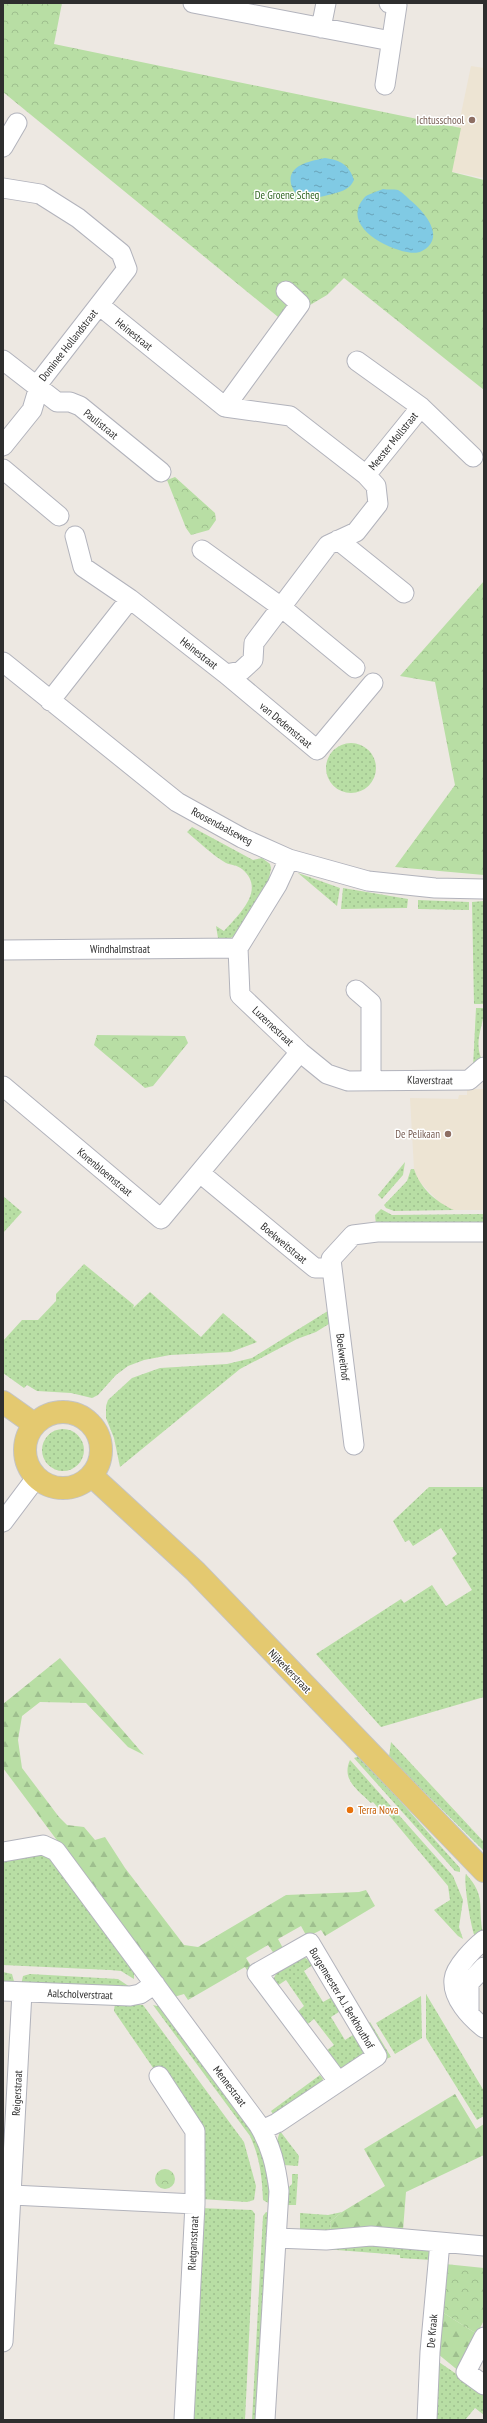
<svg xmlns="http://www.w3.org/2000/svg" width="487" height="2423" font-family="'PT Sans Narrow',sans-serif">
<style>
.education{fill:#ede4d3}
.grass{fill:url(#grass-dots)}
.forest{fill:url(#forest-firs)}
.park{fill:url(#park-crowns)}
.water{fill:url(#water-ripples)}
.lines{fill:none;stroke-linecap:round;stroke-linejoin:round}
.minor-casing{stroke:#b2b3bc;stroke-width:21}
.major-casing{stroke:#c4c4c4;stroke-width:24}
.minor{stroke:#fff;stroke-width:19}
.major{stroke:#e4c970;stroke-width:22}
.education-dot{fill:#8d6e63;stroke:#fff;stroke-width:1.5}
.food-dot{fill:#e8710a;stroke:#fff;stroke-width:1.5}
.labels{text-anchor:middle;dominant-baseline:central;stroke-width:3;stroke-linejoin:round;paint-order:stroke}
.education-label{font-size:11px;fill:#785e54;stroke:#fff;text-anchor:end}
.park-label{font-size:11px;fill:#316523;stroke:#fff}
.street-label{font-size:11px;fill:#2e2e2e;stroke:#fff}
.food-label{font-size:11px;fill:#c56008;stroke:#fff;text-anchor:start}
</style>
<defs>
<pattern id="grass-dots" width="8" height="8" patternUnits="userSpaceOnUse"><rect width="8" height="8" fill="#b8dea4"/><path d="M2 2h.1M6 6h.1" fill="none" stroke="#9ebf8e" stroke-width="1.8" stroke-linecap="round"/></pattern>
<pattern id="forest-firs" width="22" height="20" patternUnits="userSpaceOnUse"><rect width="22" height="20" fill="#b8dea4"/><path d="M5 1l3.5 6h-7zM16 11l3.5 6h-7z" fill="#9ebf8e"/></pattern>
<pattern id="park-crowns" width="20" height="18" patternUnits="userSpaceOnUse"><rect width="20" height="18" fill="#b8dea4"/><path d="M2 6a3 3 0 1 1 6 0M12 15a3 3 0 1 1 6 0" fill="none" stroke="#9ebf8e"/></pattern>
<pattern id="water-ripples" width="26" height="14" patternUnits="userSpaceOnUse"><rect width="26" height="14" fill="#80cae4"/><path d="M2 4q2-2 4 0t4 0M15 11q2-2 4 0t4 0" fill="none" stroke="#69a4b9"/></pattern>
</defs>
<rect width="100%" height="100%" fill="#ede8e2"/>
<!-- education -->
<path class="education" d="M 471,66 L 484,68 L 484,178 L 449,171 Z
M 467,1089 L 484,1089 L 484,1210 L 454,1210 L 442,1205 L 417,1179 L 414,1169 L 410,1098 L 458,1099 L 459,1095 L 467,1095 Z"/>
<!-- grass -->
<path class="grass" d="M326 768a25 25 0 1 1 50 0a25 25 0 1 1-50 0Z
M 192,827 L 253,860 L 262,858 L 270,864 L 271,868 L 269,879 L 238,933 L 228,940 L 218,938 L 216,926 L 224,931 C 238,915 267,890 242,869 C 237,865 231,865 226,863 C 212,855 199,842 187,832 Z
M 298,873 L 340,888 L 337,906 Z
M 343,888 L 408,899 L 407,908 L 341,909 Z
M 418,900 L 469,902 L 469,910 L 418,909 Z
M 484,901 L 484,1004 L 474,1004 L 472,902 Z
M 476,1008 L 484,1008 C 484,1027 473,1040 482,1060 L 473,1067 Z
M 405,1162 L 403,1175 L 382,1199 L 378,1195 Z
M 411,1169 L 414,1169 C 420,1188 436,1202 454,1210 L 394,1211 L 386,1208 L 384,1205 L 407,1181 Z
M 3,1196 L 22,1212 L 3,1233 Z
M 381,1209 L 392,1215 L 484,1214 L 484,1226 L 376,1224 L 375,1215 Z
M 84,1264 L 134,1305 L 133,1308 L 150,1292 L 201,1337 L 223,1313 L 257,1342 L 231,1352 L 170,1355 L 144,1360 L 128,1366 L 116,1375 L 98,1395 L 92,1398 L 71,1393 L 37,1391 L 27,1385 L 24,1388 L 3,1373 L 3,1341 L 22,1320 L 38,1320 L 56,1301 L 56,1294 Z
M 331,1309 L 332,1322 L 316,1332 L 297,1339 L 240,1369 L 120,1467 L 114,1438 L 106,1418 L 106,1406 L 108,1400 L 132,1378 L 160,1368 L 227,1364 L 252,1358 Z
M42 1450a21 21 0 1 1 42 0a21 21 0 1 1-42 0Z
M 429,1487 L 484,1487 L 484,1697 L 381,1727 L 316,1654 L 401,1599 L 404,1603 L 432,1585 L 446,1606 L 472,1590 L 452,1558 L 457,1554 L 441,1528 L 413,1546 L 409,1540 L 405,1542 L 393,1521 Z
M 391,1742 L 484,1842 L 483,1850 L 389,1757 Z
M 360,1756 L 460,1868 L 460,1872 L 455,1871 L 354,1758 Z
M 350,1760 L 453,1876 L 463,1900 L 459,1927 L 463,1939 L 458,1936 L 434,1910 L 450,1900 L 448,1886 L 383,1808 L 380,1810 L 373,1802 L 371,1803 C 358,1790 341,1780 350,1760 Z
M 40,1854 L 51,1858 L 134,1971 L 134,1979 L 121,1971 L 110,1970 L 3,1965 L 3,1861 Z
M 466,1874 C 487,1897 477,1906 483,1933 L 475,1937 C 471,1928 463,1880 466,1874 Z
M 304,1957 L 314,1964 L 304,1971 L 323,2002 L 334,1996 L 342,2010 L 331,2017 L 345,2040 L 356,2033 L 364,2049 L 364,2055 L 341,2069 L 323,2053 L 334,2045 L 314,2019 L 304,2027 L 295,2014 L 304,2006 L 286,1980 L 274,1988 C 270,1969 289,1965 304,1957 Z
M 3,1972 L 12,1974 L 15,1985 L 3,1984 Z
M 30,1974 L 118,1979 L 130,1987 L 21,1985 L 23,1976 Z
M 426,1994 L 484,2091 L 484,2116 L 477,2120 L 426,2038 Z
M 421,1996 L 422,2038 L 395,2054 L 376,2023 Z
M 115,2003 L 143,2005 L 244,2142 L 256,2186 L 254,2200 L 247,2202 L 201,2199 L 203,2130 L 158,2075 L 114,2011 Z
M 153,2005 L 161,2007 L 255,2131 L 270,2175 L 270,2204 L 263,2200 C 262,2176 260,2158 250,2136 Z
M 370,2022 L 391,2057 L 386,2059 L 366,2025 Z
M 320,2075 L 323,2079 L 321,2084 L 275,2117 L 271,2111 Z
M 280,2131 L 299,2156 L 298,2166 L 284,2165 L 277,2141 Z
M 292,2174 L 298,2174 L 296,2205 L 285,2205 L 285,2191 L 292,2184 Z
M 200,2208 L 252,2210 L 255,2214 L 245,2420 L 190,2420 Z
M 266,2212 L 269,2213 L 259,2420 L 252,2420 L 263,2216 Z
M 342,2212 L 330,2222 L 331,2231 L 300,2232 L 300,2213 L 328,2215 Z
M 355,2244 L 431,2249 L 431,2260 L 400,2258 L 400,2255 L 299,2247 Z
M 436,2360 L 484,2393 L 484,2415 L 475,2408 L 465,2420 L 433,2420 Z"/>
<!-- forest -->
<path class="forest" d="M 60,1658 L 144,1755 L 128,1747 L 86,1703 L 40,1702 L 22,1716 L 18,1740 L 22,1768 L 59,1817 L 67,1825 L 84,1827 L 95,1840 L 105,1837 L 125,1868 L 184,1945 L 198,1947 L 286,1895 L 359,1892 L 366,1890 L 375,1906 L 325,1936 L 321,1930 L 307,1937 L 301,1926 L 278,1939 L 284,1950 L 275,1955 L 268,1945 L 246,1958 L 253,1969 L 248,1972 L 245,1967 L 188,2000 L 184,1994 L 174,1997 L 3,1768 L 3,1704 Z
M 455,2094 L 476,2129 L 484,2124 L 484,2155 L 406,2192 L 403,2230 L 331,2231 L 330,2222 L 342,2212 L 385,2186 L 364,2149 Z
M 442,2312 L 477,2334 L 460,2372 L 438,2354 Z"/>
<!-- park -->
<path class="park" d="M 3,3 L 62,3 L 54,44 L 461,128 L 452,172 L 484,180 L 484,390 L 344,278 L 327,295 L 283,321 L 3,92 Z
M 175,477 L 215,513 L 216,520 L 209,530 L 191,535 L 186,528 L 167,480 Z
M 484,581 L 484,875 L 395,867 L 455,785 L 435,682 L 400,676 Z
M 97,1035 L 185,1036 L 188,1043 L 153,1086 L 145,1088 L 94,1045 Z
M155 2179a10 10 0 1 1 20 0a10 10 0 1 1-20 0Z
M 445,2264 L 484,2268 L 484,2320 L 477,2334 L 442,2312 Z"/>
<!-- water -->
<path class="water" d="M 325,158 C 341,160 349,165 354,180 C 352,184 350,187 346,189 C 340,193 308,201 302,198 C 297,196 294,191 292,187 C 284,165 311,161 325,158 Z
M 383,189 C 387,190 394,189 398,190 C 402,192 407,197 410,200 C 425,212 448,239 420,252 C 405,258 336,230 364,198 C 367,194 377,192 383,189 Z"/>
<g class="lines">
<defs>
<path id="minor" d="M 193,3 L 391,41
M 321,28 L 326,3
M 385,85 L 397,5 L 389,3
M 3,147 L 17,123
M 3,188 L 40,194 L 78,218 L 121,253 L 127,269 L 41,380 L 32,410 L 3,446
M 3,360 L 57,402 L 70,402 L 80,406 L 161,472
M 357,361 L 421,407 L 473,457
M 225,407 L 300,304 L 286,291
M 3,469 L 59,516
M 366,475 L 421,407
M 75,536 L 83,567 L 130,599
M 338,540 L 404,593
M 202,550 L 281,607 L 355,668
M 3,662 L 177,802 L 242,838 L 289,859 L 368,881 L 435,888 L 484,889
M 226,674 L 317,750 L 373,683
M 50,701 L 130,599 L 226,674 L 241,671 L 253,660 L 254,643 L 328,545 L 356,532 L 378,504 L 376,486 L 366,475 L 290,416 L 225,407 L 99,305
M 3,950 L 238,948
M 356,990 L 371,1003 L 371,1080
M 300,1052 L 327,1074 L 348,1081 L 469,1080 L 484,1067
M 3,1086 L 161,1219 L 300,1052 L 240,995 L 238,948 L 277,885 L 289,859
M 200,1173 L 315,1268 L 332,1268 L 331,1259 L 353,1235 L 377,1232 L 484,1232
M 332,1268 L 354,1445
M 3,1522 L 36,1478
M 3,1852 L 43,1845 L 56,1851 L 258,2124 C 271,2145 276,2166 279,2191 L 265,2420
M 484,1940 C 475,1947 455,1967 454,1979 C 452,1998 470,2017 484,2028
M 3,1991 L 130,1996 L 140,1994 L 155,1984
M 469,2012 L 469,1983 L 484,1967
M 159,2076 L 195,2131 L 195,2204 L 184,2420
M 262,2130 L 277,2123 L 377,2056 L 310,1943 L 257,1973 L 338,2081
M 12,2195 L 195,2204
M 276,2238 L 326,2240 L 371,2236 L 440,2242
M 484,2337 L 466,2372 L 484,2385
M 3,2342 L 22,1992
M 427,2420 L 430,2352 L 440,2242 L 484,2246"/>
<path id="major" d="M 3,1402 L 34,1424
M25 1450a38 38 0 1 1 76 0a38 38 0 1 1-76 0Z
M 92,1476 L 195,1571 L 484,1871"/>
</defs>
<!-- minor casing -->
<use href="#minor" class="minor-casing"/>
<!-- major casing -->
<use href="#major" class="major-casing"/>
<!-- minor -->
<use href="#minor" class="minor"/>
<!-- major -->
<use href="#major" class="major"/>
</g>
<!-- markers -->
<g class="education-dot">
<circle cx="472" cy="120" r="4"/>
<circle cx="448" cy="1134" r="4"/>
</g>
<circle class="food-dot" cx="350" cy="1810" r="4"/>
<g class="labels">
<!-- education labels -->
<g class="education-label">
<text x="464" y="120">Ichtusschool</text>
<text x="440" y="1134">De Pelikaan</text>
</g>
<!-- park labels -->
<g class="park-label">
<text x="287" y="195">De Groene Scheg</text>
</g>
<!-- street labels -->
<g class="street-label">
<text transform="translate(134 334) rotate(39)">Heinestraat</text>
<text transform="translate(68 345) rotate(-52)">Dominee Hollandstraat</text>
<text transform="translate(101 424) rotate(39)">Paulistraat</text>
<text transform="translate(393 441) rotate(-51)">Meester Mollstraat</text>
<text transform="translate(199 653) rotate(38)">Heinestraat</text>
<text transform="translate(286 725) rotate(40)">van Dedemstraat</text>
<text transform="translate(222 826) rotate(28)">Roosendaalseweg</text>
<text x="120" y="949">Windhalmstraat</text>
<text transform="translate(273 1026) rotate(43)">Luzernestraat</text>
<text transform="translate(430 1080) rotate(1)">Klaverstraat</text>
<text transform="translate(105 1172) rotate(40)">Korenbloemstraat</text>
<text transform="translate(284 1243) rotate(40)">Boekweitstraat</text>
<text transform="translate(343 1357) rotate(83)">Boekweithof</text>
<text transform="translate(290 1671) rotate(46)">Nijkerkerstraat</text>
<text transform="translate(80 1994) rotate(2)">Aalscholverstraat</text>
<text transform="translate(342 1998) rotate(59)">Burgemeester A.J. Berkhouthof</text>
<text transform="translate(230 2086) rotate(53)">Mennestraat</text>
<text transform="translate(17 2093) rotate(-87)">Reigerstraat</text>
<text transform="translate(193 2243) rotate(-87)">Rietgansstraat</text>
<text transform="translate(432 2331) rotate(-85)">De Kraak</text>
</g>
<!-- food labels -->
<g class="food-label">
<text x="358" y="1810">Terra Nova</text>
</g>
</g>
<!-- border -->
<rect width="487" height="2423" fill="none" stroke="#2e2e2e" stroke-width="8"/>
</svg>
